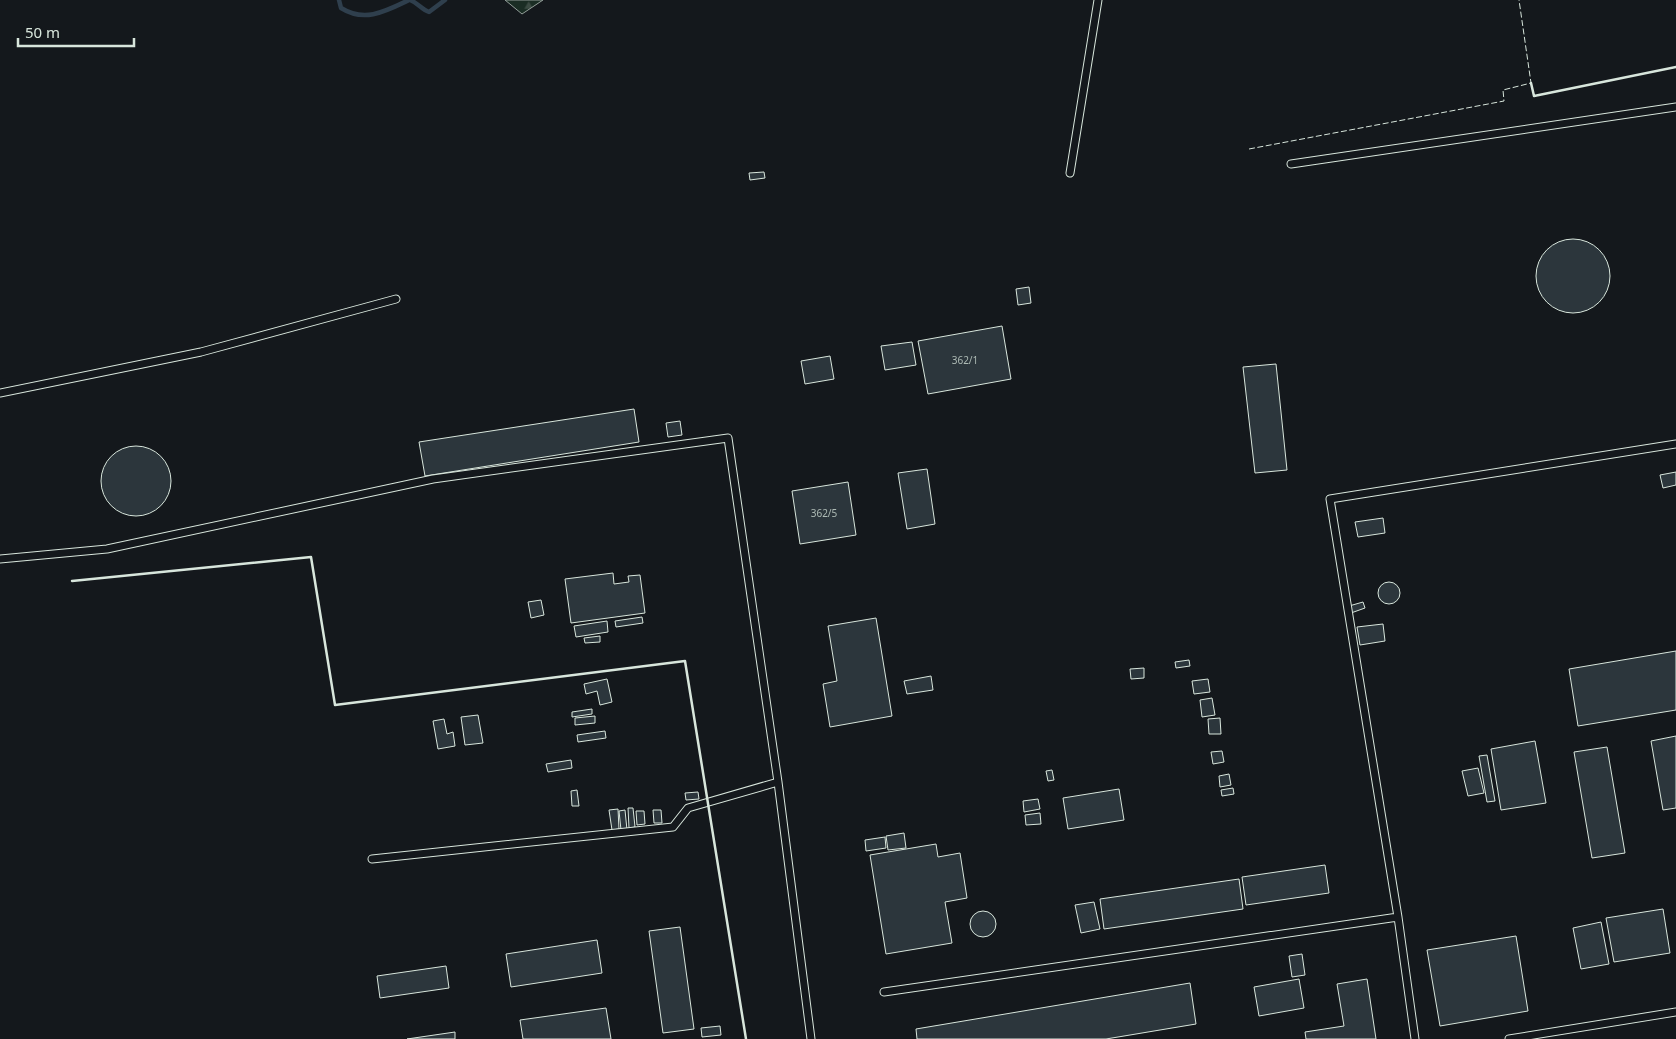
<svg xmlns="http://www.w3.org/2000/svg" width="1676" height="1039" font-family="'Noto Sans',sans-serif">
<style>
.forest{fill:url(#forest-firs);stroke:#939e99}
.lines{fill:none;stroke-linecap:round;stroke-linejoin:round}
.stream{stroke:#2f3f4d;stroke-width:4.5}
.building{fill:#2c363c;stroke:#d8e6dc}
.lane-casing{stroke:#d8e6dc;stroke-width:9}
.lane{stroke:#14181c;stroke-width:7}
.fence{stroke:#d8e6dc;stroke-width:1;stroke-dasharray:6 2.5;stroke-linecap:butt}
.wall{stroke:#d8e6dc;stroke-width:2.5}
.labels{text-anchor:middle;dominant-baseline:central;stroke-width:4;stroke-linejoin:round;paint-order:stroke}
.number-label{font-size:10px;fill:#adbab4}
</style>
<defs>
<pattern id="forest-firs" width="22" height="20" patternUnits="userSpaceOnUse" patternTransform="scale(1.25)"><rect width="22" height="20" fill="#1a2d24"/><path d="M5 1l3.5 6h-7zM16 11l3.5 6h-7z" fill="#3b4b43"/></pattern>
</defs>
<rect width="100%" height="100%" fill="#14181c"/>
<!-- forest -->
<path class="forest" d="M 505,0 L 543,0 L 522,14 Z"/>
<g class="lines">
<!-- stream -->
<path class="stream" d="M 339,0 L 341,8 C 365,23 386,11 409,0
M 410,0 C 418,3 421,9 429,12 L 445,0"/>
</g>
<!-- building -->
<path class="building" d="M 764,172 L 765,178 L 750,180 L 749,173 Z
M1536 276a37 37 0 1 1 74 0a37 37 0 1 1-74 0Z
M 1029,287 L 1031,303 L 1018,305 L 1016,289 Z
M 1002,326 L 1011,379 L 928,394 L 918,341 Z
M 912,342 L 916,365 L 885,370 L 881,346 Z
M 830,356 L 834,379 L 805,384 L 801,361 Z
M 1276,364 L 1287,470 L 1255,473 L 1243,367 Z
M 634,409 L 639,442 L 425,476 L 419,442 Z
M 680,421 L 682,435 L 668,437 L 666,423 Z
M101 481a35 35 0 1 1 70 0a35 35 0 1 1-70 0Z
M 927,469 L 935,524 L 907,529 L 898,473 Z
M 1676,472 L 1676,485 L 1663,488 L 1660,475 Z
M 848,482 L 856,535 L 800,544 L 792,491 Z
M 1383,518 L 1385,533 L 1358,537 L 1355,522 Z
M 613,573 L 614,584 L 629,582 L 628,576 L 640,575 L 645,613 L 571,623 L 565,579 Z
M1378 593a11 11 0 1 1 22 0a11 11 0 1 1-22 0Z
M 541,600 L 544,615 L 531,618 L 528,602 Z
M 1363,602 L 1365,608 L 1351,613 L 1349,606 Z
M 642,617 L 643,623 L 616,627 L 615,621 Z
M 876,618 L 892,716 L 830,727 L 823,684 L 837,681 L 828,626 Z
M 607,621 L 608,632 L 576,637 L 574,626 Z
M 1383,624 L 1385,641 L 1360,645 L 1357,627 Z
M 600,636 L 600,642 L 585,643 L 584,638 Z
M 1676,651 L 1676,710 L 1578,726 L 1569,669 Z
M 1189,660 L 1190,666 L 1176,668 L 1175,662 Z
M 1144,668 L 1144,678 L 1131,679 L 1130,669 Z
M 931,676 L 933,690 L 907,694 L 904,681 Z
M 607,679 L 612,702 L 600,705 L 597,691 L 586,694 L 584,684 Z
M 1208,679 L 1210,692 L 1194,694 L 1192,681 Z
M 1212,698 L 1215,715 L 1202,717 L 1200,700 Z
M 592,709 L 592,714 L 572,717 L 572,712 Z
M 478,715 L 483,743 L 465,745 L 461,717 Z
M 595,716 L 595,723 L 575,725 L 575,718 Z
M 1220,718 L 1221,734 L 1209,734 L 1208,719 Z
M 444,719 L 447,734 L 453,732 L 455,746 L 438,749 L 433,721 Z
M 605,731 L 606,738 L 578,742 L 577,735 Z
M 1676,736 L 1676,808 L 1663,810 L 1651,741 Z
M 1535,741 L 1546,803 L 1501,810 L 1491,749 Z
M 1607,747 L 1625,853 L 1592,858 L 1574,752 Z
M 1222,751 L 1224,762 L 1213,764 L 1211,752 Z
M 1487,755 L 1495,801 L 1487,802 L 1479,756 Z
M 571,760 L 572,768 L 548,772 L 546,764 Z
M 1478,768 L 1484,793 L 1468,796 L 1462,771 Z
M 1052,770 L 1054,780 L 1048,781 L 1046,771 Z
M 1229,774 L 1231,785 L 1220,787 L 1219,776 Z
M 1233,788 L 1234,794 L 1222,796 L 1221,790 Z
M 1119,789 L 1124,820 L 1068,829 L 1063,798 Z
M 577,790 L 579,806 L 572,806 L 571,791 Z
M 698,792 L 699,799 L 686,800 L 685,793 Z
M 1038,799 L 1040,809 L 1024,812 L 1023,801 Z
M 628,808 L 633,808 L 635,827 L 629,828 Z
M 618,809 L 619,829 L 612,830 L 609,810 Z
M 625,810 L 627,830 L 621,830 L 619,811 Z
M 653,810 L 661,810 L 662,823 L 654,823 Z
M 636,811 L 644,811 L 645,824 L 637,825 Z
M 1040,813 L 1041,824 L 1026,825 L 1025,815 Z
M 904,833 L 906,848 L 888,850 L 886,836 Z
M 885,837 L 886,848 L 866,851 L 865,840 Z
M 936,844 L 938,857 L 960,853 L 967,898 L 945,902 L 952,943 L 886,954 L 870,855 Z
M 1325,865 L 1329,893 L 1246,905 L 1242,877 Z
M 1239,879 L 1243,909 L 1104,929 L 1100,899 Z
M 1094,902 L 1100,929 L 1081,933 L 1075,905 Z
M 1663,909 L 1670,953 L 1614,962 L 1606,918 Z
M970 924a13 13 0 1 1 26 0a13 13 0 1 1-26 0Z
M 1601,922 L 1609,964 L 1581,969 L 1573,928 Z
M 680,927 L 694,1029 L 663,1033 L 649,931 Z
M 1516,936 L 1528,1011 L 1440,1026 L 1427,950 Z
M 597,940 L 602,973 L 511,987 L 506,954 Z
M 1302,954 L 1305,975 L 1292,977 L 1289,956 Z
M 446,966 L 449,988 L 380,998 L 377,976 Z
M 1299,979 L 1304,1008 L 1259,1016 L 1254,987 Z
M 1367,979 L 1376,1039 L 1306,1039 L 1305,1032 L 1344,1026 L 1337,984 Z
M 1190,983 L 1196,1024 L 1106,1039 L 917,1039 L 916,1029 Z
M 606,1008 L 611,1039 L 523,1039 L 520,1020 Z
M 720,1026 L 721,1035 L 702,1037 L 701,1028 Z
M 455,1032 L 455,1039 L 407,1039 Z"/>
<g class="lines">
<defs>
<path id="lane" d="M 1291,164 L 1676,107
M 1070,173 L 1098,0
M 0,393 L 201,352 L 396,299
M 0,559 L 107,549 L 433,479 L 728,438 L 778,782 L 811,1039
M 372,859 L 673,827 L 688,808 L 778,782
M 884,992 L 1398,917
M 1415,1039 L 1398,917 L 1330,499 L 1676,444
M 1509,1039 L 1676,1012"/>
</defs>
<!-- lane casing -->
<use href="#lane" class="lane-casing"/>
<!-- lane -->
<use href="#lane" class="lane"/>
<!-- fence -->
<path class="fence" d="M 1249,149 L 1504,101 L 1503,90 L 1531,83 L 1519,0"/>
<!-- wall -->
<path class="wall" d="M 1531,83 L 1534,96 L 1676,67
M 72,581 L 311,557 L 335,705 L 685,661 L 746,1039"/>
</g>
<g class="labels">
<!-- number labels -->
<g class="number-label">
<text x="965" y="360">362/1</text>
<text x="824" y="513">362/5</text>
</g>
</g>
<!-- scale -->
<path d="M18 38v8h116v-8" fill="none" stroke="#d8e6dc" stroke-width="2.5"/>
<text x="25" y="38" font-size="15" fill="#d8e6dc" stroke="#14181c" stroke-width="4" paint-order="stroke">50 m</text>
</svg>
